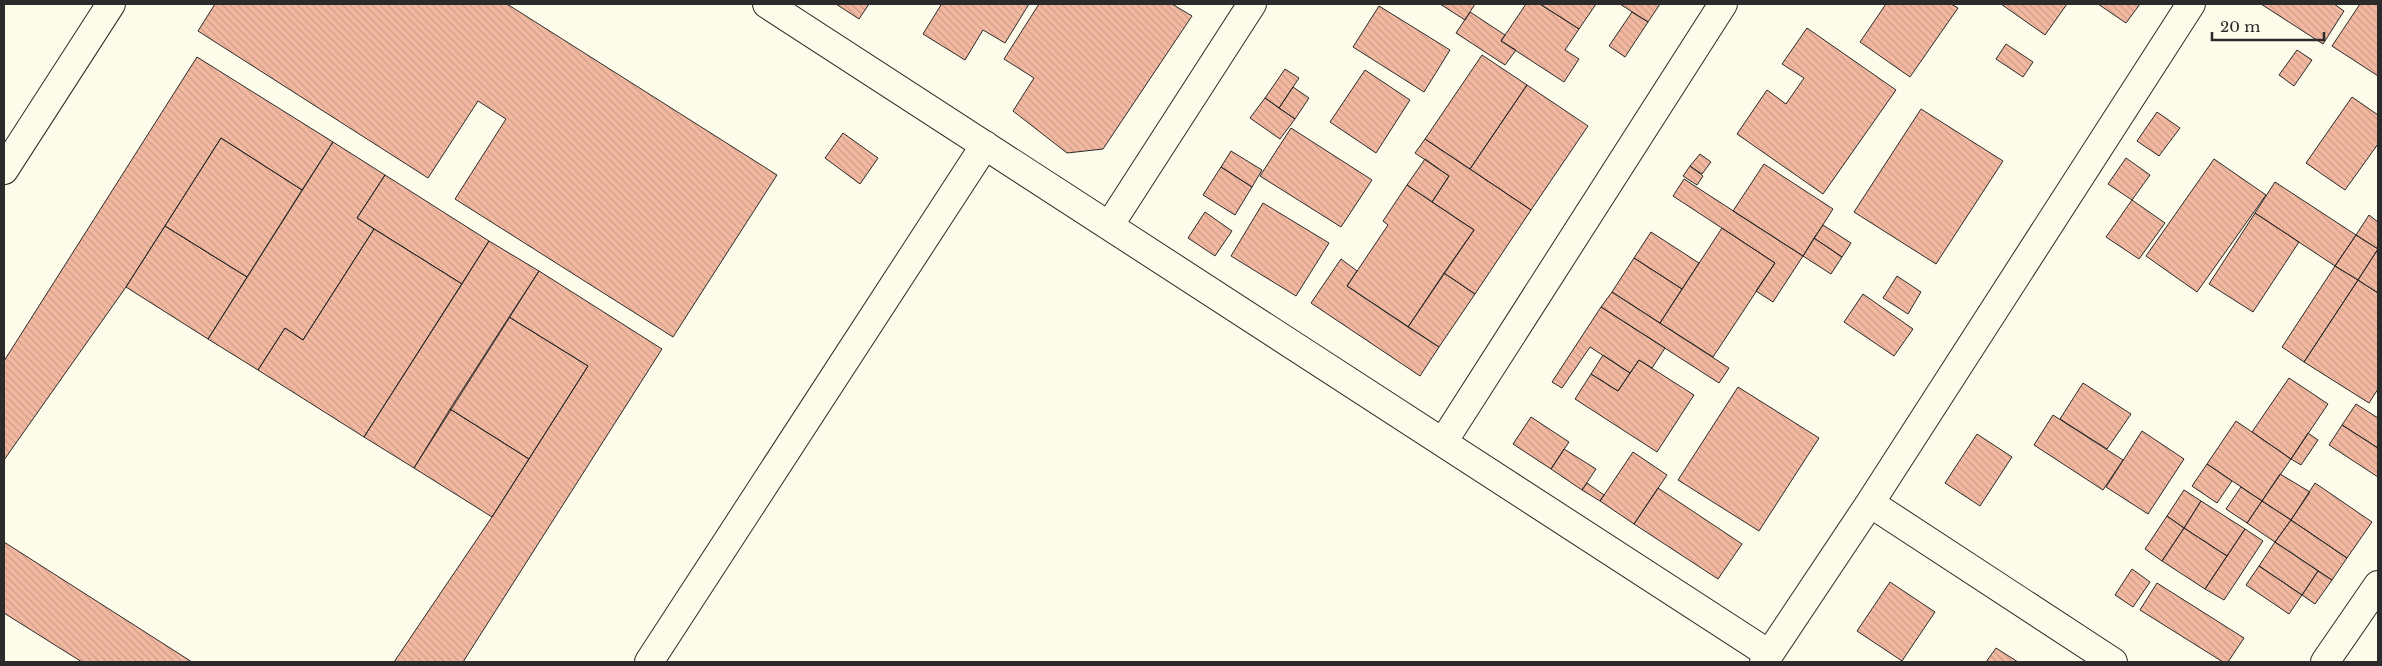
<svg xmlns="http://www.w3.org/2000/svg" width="2382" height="666" font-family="'Libre Baskerville',serif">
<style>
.building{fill:url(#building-back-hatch);stroke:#2b2b2b}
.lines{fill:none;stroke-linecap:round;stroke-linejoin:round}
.minor-casing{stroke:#2b2b2b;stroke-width:30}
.minor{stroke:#fdfbea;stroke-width:28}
</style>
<defs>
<pattern id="building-back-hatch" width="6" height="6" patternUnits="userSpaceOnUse" patternTransform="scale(1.25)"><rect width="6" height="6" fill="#f2b8a0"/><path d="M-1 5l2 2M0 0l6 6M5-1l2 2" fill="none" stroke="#d09e8a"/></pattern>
</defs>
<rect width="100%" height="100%" fill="#fdfbea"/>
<!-- building -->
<path class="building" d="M 215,4 L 507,4 L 777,175 L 673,337 L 455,199 L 506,119 L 478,101 L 428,178 L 198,31 Z
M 836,4 L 869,4 L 859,19 Z
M 938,4 L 1029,4 L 1005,43 L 983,30 L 965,60 L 923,34 L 941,5 Z
M 1039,4 L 1172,4 L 1192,16 L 1103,149 L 1067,153 L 1013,111 L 1034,78 L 1004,59 Z
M 1440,4 L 1475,4 L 1465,20 Z
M 1526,4 L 1540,4 L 1579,29 L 1565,50 L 1579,59 L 1564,82 L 1501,41 Z
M 1540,4 L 1596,4 L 1579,29 Z
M 1620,4 L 1660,4 L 1648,22 Z
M 1886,4 L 1951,4 L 1958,8 L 1910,77 L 1860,42 Z
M 2001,4 L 2067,4 L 2045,35 Z
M 2098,4 L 2140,4 L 2126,23 Z
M 2261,4 L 2334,4 L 2344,11 L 2323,44 Z
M 2360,4 L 2378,4 L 2378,76 L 2332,46 Z
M 1379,6 L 1450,50 L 1424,92 L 1353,47 Z
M 1470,12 L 1505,35 L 1501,41 L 1516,50 L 1505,65 L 1456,33 Z
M 1632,12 L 1648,22 L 1625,57 L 1609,46 Z
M 1807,28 L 1896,90 L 1823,194 L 1737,134 L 1767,90 L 1786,104 L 1804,78 L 1782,64 Z
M 2006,44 L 2033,62 L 2023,77 L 1996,59 Z
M 2297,50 L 2312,60 L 2294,86 L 2279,75 Z
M 1482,55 L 1527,85 L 1470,169 L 1425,139 Z
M 197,57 L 333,142 L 302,190 L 221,138 L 126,287 L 4,460 L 4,361 Z
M 1285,69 L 1299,78 L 1279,108 L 1265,98 Z
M 1365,70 L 1410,100 L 1376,153 L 1330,122 Z
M 1527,85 L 1588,126 L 1531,210 L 1470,169 Z
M 1293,87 L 1309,98 L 1295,119 L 1279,108 Z
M 2352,97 L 2378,115 L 2378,144 L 2345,190 L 2306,163 Z
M 1265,98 L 1295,119 L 1280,139 L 1250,118 Z
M 1921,109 L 2003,161 L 1936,264 L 1854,212 Z
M 2157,112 L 2180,128 L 2159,156 L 2137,141 Z
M 1291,128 L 1372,180 L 1341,227 L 1260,176 Z
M 843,133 L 878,158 L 860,184 L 825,158 Z
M 221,138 L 302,190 L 247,277 L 165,226 Z
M 1425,139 L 1531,210 L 1475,294 L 1444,273 L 1474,230 L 1432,202 L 1449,176 L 1415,153 Z
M 333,142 L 385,175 L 357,218 L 374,229 L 303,340 L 285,328 L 258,370 L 208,339 Z
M 1231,151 L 1262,170 L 1252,187 L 1221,167 Z
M 1700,154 L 1711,162 L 1702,174 L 1690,166 Z
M 2126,158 L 2150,175 L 2132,200 L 2108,184 Z
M 1425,159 L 1449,176 L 1432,202 L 1407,185 Z
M 2214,159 L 2266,195 L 2197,292 L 2146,256 Z
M 1764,164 L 1833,209 L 1803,256 L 1733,211 Z
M 1690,166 L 1703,176 L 1697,185 L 1683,176 Z
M 1221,167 L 1252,187 L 1235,215 L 1203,195 Z
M 385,175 L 489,241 L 462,284 L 357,218 Z
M 1684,179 L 1803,256 L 1773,302 L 1756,291 L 1775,263 L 1673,196 Z
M 2275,182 L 2356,235 L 2335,266 L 2255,213 Z
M 1407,185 L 1474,230 L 1408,327 L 1347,286 L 1388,225 L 1383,221 Z
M 2132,200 L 2165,223 L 2139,259 L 2106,237 Z
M 1263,203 L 1329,243 L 1296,296 L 1231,256 Z
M 1205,212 L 1232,231 L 1215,256 L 1188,238 Z
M 2255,213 L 2299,242 L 2253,312 L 2209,284 Z
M 2369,215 L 2378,222 L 2378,249 L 2356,235 Z
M 1823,225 L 1851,243 L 1842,257 L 1814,238 Z
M 165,226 L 247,277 L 208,339 L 126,287 Z
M 1722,228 L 1775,263 L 1713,357 L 1660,323 Z
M 374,229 L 462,284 L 364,437 L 258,370 L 285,328 L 303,340 Z
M 1651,232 L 1699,263 L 1682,289 L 1634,258 Z
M 2356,235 L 2378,249 L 2358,280 L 2335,266 Z
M 1814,238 L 1842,257 L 1831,274 L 1803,256 Z
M 489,241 L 539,271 L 414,468 L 364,437 Z
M 2378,249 L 2378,293 L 2358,280 Z
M 1634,258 L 1682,289 L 1660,323 L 1612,292 Z
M 1341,259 L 1357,271 L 1347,286 L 1439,347 L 1420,376 L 1311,303 Z
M 2335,266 L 2358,280 L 2304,362 L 2282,347 Z
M 539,271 L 662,349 L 463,662 L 394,662 L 492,517 L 588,366 L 509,317 Z
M 1444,273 L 1475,294 L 1439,347 L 1408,327 Z
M 1897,276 L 1921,292 L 1908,314 L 1883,298 Z
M 2358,280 L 2378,293 L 2378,389 L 2369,403 L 2304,362 Z
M 1612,292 L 1729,368 L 1719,383 L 1601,307 Z
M 1863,294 L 1913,329 L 1894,356 L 1844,322 Z
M 1601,307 L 1665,348 L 1652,368 L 1639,360 L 1630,373 L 1590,347 L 1562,388 L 1552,382 Z
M 509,317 L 588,366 L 529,459 L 450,409 Z
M 1603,355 L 1630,373 L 1618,391 L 1591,374 Z
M 1639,360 L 1694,395 L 1657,452 L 1575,399 L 1591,374 L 1618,391 Z
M 2289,378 L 2328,404 L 2291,459 L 2252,432 Z
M 2083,383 L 2131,414 L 2107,449 L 2060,419 Z
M 1738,387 L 1819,438 L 1759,531 L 1678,480 Z
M 2356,404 L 2378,418 L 2378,448 L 2342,425 Z
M 450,409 L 529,459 L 492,517 L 414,468 Z
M 2053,415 L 2123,460 L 2103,490 L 2034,445 Z
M 1531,417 L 1569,442 L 1551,469 L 1513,444 Z
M 2236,421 L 2291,459 L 2262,501 L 2207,464 Z
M 2342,425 L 2378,448 L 2378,477 L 2329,445 Z
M 2142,431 L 2184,459 L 2148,514 L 2106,487 Z
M 2308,433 L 2318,440 L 2301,465 L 2291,459 Z
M 1977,434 L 2012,457 L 1980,506 L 1945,483 Z
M 1564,449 L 1596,469 L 1582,490 L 1551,469 Z
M 1633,452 L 1667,475 L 1634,524 L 1600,501 Z
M 2207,464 L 2232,481 L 2217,503 L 2192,486 Z
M 2280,474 L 2310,492 L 2291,520 L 2262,501 Z
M 1587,483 L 1604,495 L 1600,501 L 1582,490 Z
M 2315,483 L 2372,522 L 2347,558 L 2291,520 Z
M 2241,487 L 2262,501 L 2247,523 L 2226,509 Z
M 1658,488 L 1742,544 L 1718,579 L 1634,524 Z
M 2184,490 L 2201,501 L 2184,528 L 2167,516 Z
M 2201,501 L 2245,529 L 2227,556 L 2184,528 Z
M 2262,501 L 2291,520 L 2275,542 L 2247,523 Z
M 2167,516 L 2184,528 L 2162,561 L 2145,549 Z
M 2291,520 L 2347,558 L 2332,580 L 2275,542 Z
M 2184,528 L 2227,556 L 2205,589 L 2162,561 Z
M 2245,529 L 2263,541 L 2224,600 L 2205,589 Z
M 4,542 L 192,662 L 82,662 L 4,613 Z
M 2275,542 L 2318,571 L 2302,595 L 2259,566 Z
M 2259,566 L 2302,595 L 2289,614 L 2246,585 Z
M 2132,569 L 2150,582 L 2133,607 L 2115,595 Z
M 2318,571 L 2332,580 L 2315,604 L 2302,595 Z
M 1890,582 L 1935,612 L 1902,661 L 1857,631 Z
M 2157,583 L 2244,638 L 2228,662 L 2223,662 L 2140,610 Z
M 1996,648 L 2018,662 L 1986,662 Z"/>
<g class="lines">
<defs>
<path id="minor" d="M 767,4 L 1769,654
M 4,170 L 111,4
M 1109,226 L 1252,4
M 1443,442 L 1723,4
M 1870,503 L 2113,662
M 649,662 L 985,145
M 1764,662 L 1870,503 L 2191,4
M 2325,662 L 2378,585"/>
</defs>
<!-- minor casing -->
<use href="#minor" class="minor-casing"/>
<!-- minor -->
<use href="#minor" class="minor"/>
</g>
<!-- border -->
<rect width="2382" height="666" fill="none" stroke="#2b2b2b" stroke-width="10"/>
<!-- scale -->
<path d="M2212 32v8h112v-8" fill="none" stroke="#2b2b2b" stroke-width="2.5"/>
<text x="2220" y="32" font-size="15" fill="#2b2b2b" stroke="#fdfbea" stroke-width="4" paint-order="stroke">20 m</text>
</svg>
